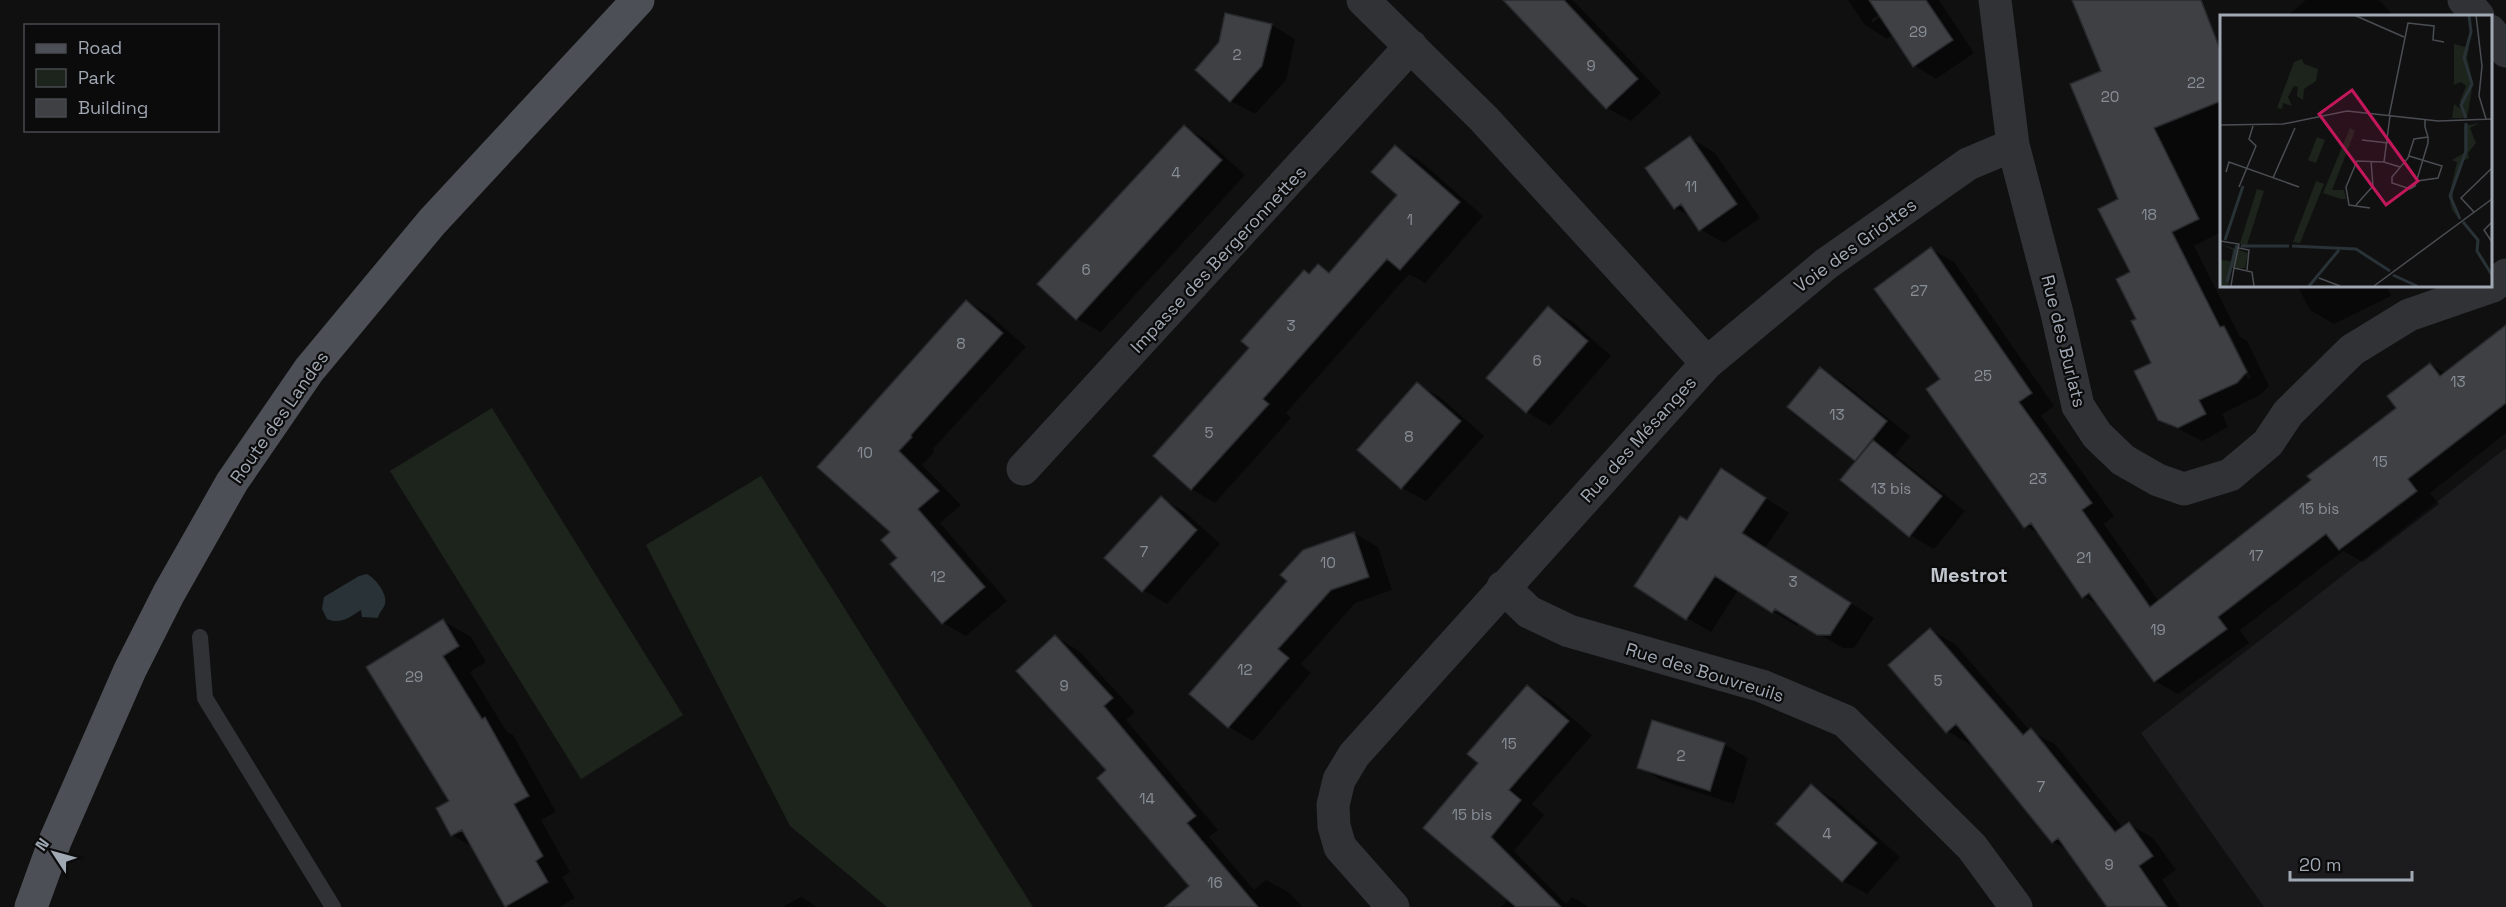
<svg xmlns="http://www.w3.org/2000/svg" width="2506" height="907" font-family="'Space Grotesk',sans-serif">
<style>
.built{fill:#1c1c1e}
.green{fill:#1c241c}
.water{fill:#283237}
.shadow{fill:#0007;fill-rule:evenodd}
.building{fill:#3e4044;stroke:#292a2d;stroke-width:1.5}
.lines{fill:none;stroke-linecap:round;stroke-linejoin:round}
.lane{stroke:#303236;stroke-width:16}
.street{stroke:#303236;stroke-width:33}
.primary{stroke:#4c4f55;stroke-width:33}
.labels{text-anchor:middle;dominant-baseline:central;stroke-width:4.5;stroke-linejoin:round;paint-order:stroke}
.number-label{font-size:15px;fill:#888e97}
.street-label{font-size:18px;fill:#a0a8b3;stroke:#0b0b0c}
.neighbourhood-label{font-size:20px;font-weight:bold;fill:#c1c6cf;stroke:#0b0b0c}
.inset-river{fill:none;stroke:#283237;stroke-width:3}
.inset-road{fill:none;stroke:#4a4d52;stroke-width:1.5}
.view{fill:#c2185b;fill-opacity:0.15;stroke:#c2185b;stroke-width:3}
.inset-edge{fill:none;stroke:#a0a8b3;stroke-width:3}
</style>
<rect width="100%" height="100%" fill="#101011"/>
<!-- built -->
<path class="built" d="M 2506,448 L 2506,907 L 2264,907 L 2141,733 Z"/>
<!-- green -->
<path class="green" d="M 492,408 L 683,715 L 581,779 L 390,471 Z
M 761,476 L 1033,907 L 887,907 L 790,826 L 646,545 Z"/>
<!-- water -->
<path class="water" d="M 367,574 C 375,578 388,594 385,604 C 383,610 379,612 378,618 L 362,617 L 361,610 C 350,617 341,625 327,619 L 322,609 L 324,597 L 359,576 Z"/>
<!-- shadow -->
<path class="shadow" d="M 1506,0 L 1573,0 L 1661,93 L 1631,121 L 1607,108 Z
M 1848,0 L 1939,0 L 1974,53 L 1936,79 L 1914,65 L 1893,34 L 1887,39 L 1865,25 ZM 1885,11 L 1887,13 L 1872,23 L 1872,19 Z
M 2073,0 L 2181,0 L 2221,45 L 2221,232 L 2194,246 L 2240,337 L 2247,341 L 2269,386 L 2260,395 L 2222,414 L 2228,427 L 2202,441 L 2159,419 L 2153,364 L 2138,320 L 2103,72 ZM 2224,330 L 2228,330 L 2251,378 L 2248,379 Z
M 2306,0 L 2379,0 L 2394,16 L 2287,16 Z
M 1272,25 L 1295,39 L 1286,80 L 1255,114 L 1231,101 L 1197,70 L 1220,43 Z
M 1184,127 L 1208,141 L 1245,175 L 1101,332 L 1077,319 Z
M 1690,138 L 1714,152 L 1760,218 L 1724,243 L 1700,229 L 1692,217 L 1675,208 Z
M 1395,147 L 1419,160 L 1483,216 L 1425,283 L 1409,274 L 1286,413 L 1291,418 L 1215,503 L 1191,489 L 1251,348 L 1319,266 L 1331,273 L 1399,195 Z
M 2490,227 L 2494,237 L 2490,239 Z
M 1931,249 L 1954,262 L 2054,406 L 2041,416 L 2114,516 L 2104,524 L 2159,602 L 2313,481 L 2398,408 L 2430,364 L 2445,373 L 2506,327 L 2506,433 L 2430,493 L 2439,504 L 2363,562 L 2343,551 L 2240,630 L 2249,643 L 2178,694 L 2155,681 L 2101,607 L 2083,596 L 2042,536 L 2026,526 L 1942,379 Z
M 2297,285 L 2392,285 L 2387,287 L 2391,296 L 2334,324 L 2310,310 Z
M 967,302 L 990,315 L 1026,347 L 933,449 L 935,451 L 922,465 L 961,505 L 940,523 L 1007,601 L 966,636 L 943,623 L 899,558 L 892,533 L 819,467 Z
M 1549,308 L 1573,322 L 1611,356 L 1550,426 L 1527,412 Z
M 1820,369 L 1844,383 L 1910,436 L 1895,455 L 1965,511 L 1934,549 L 1910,535 L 1857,461 L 1789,407 Z
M 1417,384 L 1441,398 L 1484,436 L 1426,501 L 1402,488 Z
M 1721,470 L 1789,513 L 1765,548 L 1874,618 L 1854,648 L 1843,648 L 1799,622 L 1797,626 L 1738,590 L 1711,632 L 1687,618 L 1688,522 Z
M 1161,498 L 1185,512 L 1220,544 L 1167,604 L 1143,590 Z
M 1354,533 L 1378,547 L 1392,590 L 1355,603 L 1301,664 L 1311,673 L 1253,741 L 1229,727 L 1191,694 L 1289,581 Z
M 443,621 L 471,637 L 486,662 L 470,672 L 507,732 L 513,735 L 556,812 L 541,820 L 570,872 L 562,877 L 575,898 L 560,907 L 502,907 L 506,905 L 473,847 L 452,835 L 451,801 L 368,667 Z
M 1931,630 L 1955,644 L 2030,731 L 2055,744 L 2123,828 L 2129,824 L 2153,838 L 2176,870 L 2162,880 L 2180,907 L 2108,907 L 2069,851 L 2053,842 L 1973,743 L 1971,745 L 1947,731 Z
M 1056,637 L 1079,651 L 1135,712 L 1126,720 L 1218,830 L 1209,837 L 1254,890 L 1266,880 L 1290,893 L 1302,907 L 1188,907 L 1191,886 L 1108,771 Z
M 1527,687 L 1551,700 L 1592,735 L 1532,804 L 1544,815 L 1514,851 L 1566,904 L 1572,897 L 1589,907 L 1501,907 L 1509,899 L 1425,828 L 1480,763 Z
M 1724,744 L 1748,758 L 1734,804 L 1663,781 L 1639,767 Z
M 1812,786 L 1835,800 L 1900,857 L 1867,894 L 1843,881 L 1778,824 Z
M 801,897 L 817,907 L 782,907 Z"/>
<!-- building -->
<path class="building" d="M 1503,0 L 1564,0 L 1638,79 L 1606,109 Z
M 1869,0 L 1926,0 L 1953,40 L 1913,67 Z
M 2072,0 L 2201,0 L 2221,52 L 2221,101 L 2154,128 L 2199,219 L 2172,232 L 2220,327 L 2224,326 L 2247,372 L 2237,383 L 2199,400 L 2206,414 L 2178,428 L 2158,420 L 2134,371 L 2151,363 L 2131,321 L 2136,319 L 2116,279 L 2130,272 L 2098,209 L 2118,199 L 2070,84 L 2101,71 Z
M 1225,13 L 1272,24 L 1262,66 L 1230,102 L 1195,70 L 1219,42 Z
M 1184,125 L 1222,160 L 1076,320 L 1037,284 Z
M 1690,136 L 1737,204 L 1699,231 L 1681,204 L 1674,209 L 1645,168 Z
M 1395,145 L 1460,202 L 1400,270 L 1387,259 L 1263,399 L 1269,404 L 1191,490 L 1153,456 L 1249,348 L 1241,341 L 1304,270 L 1309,274 L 1318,264 L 1329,273 L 1397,195 L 1371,172 Z
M 1931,247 L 2032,393 L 2019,402 L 2092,503 L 2082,510 L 2150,607 L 2311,480 L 2307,476 L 2396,408 L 2387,396 L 2430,363 L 2440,376 L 2506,325 L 2506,403 L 2408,479 L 2417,491 L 2339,550 L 2326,534 L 2218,617 L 2227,629 L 2154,682 L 2089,593 L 2082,598 L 2031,523 L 2024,528 L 1926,389 L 1940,379 L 1874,289 Z
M 966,300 L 1003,333 L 911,435 L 912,437 L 899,451 L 939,491 L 918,509 L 985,587 L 942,624 L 890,564 L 897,558 L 881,540 L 890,532 L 817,467 Z
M 1548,306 L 1588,341 L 1526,413 L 1486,378 Z
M 1820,367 L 1887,421 L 1855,461 L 1787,407 Z
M 1417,382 L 1461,421 L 1401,489 L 1357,450 Z
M 1873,440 L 1942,496 L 1909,537 L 1840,480 Z
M 1721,468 L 1766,498 L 1742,533 L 1851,603 L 1830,635 L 1817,635 L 1775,609 L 1772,613 L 1715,576 L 1686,620 L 1634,586 L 1680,516 L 1687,520 Z
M 1161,496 L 1197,530 L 1142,592 L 1104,558 Z
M 1354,532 L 1369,577 L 1331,590 L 1278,649 L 1289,658 L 1228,728 L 1189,694 L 1287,581 L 1280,575 L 1303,550 Z
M 443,619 L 459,646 L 443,656 L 482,719 L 485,717 L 529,796 L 514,804 L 543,856 L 536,861 L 548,882 L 505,907 L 462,830 L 451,836 L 436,808 L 449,801 L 366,667 Z
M 1930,628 L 2023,735 L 2031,728 L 2115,832 L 2129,822 L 2153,856 L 2139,866 L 2167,907 L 2107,907 L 2058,838 L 2052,843 L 1956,724 L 1946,733 L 1888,665 Z
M 1055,635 L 1113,698 L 1104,706 L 1196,816 L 1187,823 L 1258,907 L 1165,907 L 1189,886 L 1097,778 L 1106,770 L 1016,671 Z
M 1527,685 L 1569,721 L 1509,790 L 1521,800 L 1491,837 L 1561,907 L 1516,907 L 1423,828 L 1478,763 L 1467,754 Z
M 1652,720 L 1725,743 L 1710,791 L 1637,768 Z
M 1811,784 L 1877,843 L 1842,882 L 1776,824 Z"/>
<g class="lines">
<!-- lane -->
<path class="lane" d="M 200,637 L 205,698 L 333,907"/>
<!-- street -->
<path class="street" d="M 1363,0 L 1484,119 L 1707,363
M 1995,0 L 2013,145 L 2057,313 L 2078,406 L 2097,435 L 2123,460 L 2158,480 L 2184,489 L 2230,475 L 2268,443 L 2288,413 L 2352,350 L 2409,315 L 2493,286 L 2506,275
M 2464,0 L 2478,16
M 2490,31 L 2506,51
M 1023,469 L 1411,46
M 1503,587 L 1529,612 L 1569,631 L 1762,686 L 1845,721 L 1972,847 L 2016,907
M 1393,907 L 1340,847 L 1334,826 L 1333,805 L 1339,780 L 1354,755 L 1707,363 L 1826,264 L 1968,164 L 2013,145"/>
<!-- primary -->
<path class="primary" d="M 31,907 L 55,841 L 130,670 L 169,593 L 232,482 L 309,370 L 432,222 L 638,0"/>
</g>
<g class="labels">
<!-- number labels -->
<g class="number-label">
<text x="1918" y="31">29</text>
<text x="1237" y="54">2</text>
<text x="1591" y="65">9</text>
<text x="2196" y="82">22</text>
<text x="2110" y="96">20</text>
<text x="1176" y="172">4</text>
<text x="1691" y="186">11</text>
<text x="2149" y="214">18</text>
<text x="1410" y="219">1</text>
<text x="1086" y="269">6</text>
<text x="1919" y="290">27</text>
<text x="1291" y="325">3</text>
<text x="961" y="343">8</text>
<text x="1537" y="360">6</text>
<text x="1983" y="375">25</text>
<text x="2458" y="381">13</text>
<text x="1837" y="414">13</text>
<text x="1209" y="432">5</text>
<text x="1409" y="436">8</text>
<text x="865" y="452">10</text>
<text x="2380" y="461">15</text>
<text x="2038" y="478">23</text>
<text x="1891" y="488">13 bis</text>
<text x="2319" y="508">15 bis</text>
<text x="1144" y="551">7</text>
<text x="2256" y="555">17</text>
<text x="2084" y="557">21</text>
<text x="1328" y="562">10</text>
<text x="938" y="576">12</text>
<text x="1793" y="581">3</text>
<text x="2158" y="629">19</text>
<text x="1245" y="669">12</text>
<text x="414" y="676">29</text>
<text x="1938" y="680">5</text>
<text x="1064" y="685">9</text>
<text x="1509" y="743">15</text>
<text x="1681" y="755">2</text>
<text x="2041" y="786">7</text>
<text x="1147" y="798">14</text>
<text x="1472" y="814">15 bis</text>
<text x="1827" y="833">4</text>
<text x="2109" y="864">9</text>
<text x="1215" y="882">16</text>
</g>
<!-- street labels -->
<g class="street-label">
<text transform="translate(1855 245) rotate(-36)">Voie des Griottes</text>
<text transform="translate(1218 259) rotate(-47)">Impasse des Bergeronnettes</text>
<text transform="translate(2064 341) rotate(76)">Rue des Burlats</text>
<text transform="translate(279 417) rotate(-55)">Route des Landes</text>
<text transform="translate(1638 439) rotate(-48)">Rue des Mésanges</text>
<text transform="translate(1705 672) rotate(17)">Rue des Bouvreuils</text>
</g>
<!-- neighbourhood labels -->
<g class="neighbourhood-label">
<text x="1969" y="575">Mestrot</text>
</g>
</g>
<!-- overview -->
<g transform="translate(2220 15)">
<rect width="272" height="272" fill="#101011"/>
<path d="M 234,29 L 249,33 L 247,42 L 253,68 L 247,103 L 232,103 L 234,89 L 242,95 L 240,86 L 246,71 L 241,67 L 234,70 ZM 82,44 L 84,49 L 98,54 L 96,66 L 84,74 L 83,85 L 77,81 L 78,72 L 74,71 L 68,82 L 72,91 L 63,88 L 62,94 L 57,93 L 74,47 ZM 259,108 L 250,113 L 256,128 L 248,138 L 249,143 L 241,147 L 233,171 L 233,191 L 240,205 L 232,195 L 229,181 L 237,147 L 232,145 L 244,138 L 244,111 ZM 130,113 L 135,116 L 112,175 L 124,175 L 126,184 L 121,184 L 103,178 ZM 97,122 L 105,125 L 96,148 L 88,145 ZM 96,166 L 104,169 L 80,228 L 73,227 ZM 37,174 L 44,176 L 27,230 L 23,232 L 20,228 ZM 0,229 L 28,238 L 25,253 L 12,253 L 8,271 L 0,271 L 0,245 L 11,246 L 13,235 Z" fill="#1c241c"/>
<path class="inset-river" d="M 246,103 L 241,90 L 252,69 L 244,43 L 251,17 L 249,0M 240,204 L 230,181 L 246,136 L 246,108M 243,207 L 258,225 L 257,236 L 272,260M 5,225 L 23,171M 21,231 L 69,231M 72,231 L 136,234 L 170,256M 173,260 L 197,271M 7,267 L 17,230M 89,271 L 119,235"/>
<path class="inset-road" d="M 134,0 L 184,22M 256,0 L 262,51 L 259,81 L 266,104M 169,101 L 188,8 L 214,11 L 213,25 L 224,27M 205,105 L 205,112 L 208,122 L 208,128 L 195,171 L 190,174 L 172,168 L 172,162 L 188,143 L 194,124 L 208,122M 0,110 L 63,109 L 127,96 L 218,106 L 272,104M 142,125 L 168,128M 189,141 L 222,151 L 218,163 L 197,166M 164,147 L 170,101M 6,157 L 9,147 L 79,172M 53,163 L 75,113M 19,172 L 36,131 L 29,124 L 33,111M 136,190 L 153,171 L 151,146M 150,193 L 129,190 L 126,172 L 137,146 L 164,147 L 180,152M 254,197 L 241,183 L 272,153M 272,207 L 264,215 L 272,227M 0,226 L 19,229 L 14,253M 19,233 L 29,235 L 27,255M 99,263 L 120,271M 11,271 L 14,253 L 32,257 L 34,271M 154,271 L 272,184"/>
<path class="view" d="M 132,75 L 198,166 L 166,190 L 99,99 Z"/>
<rect width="272" height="272" class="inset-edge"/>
</g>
<!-- legend -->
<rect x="24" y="24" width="195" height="108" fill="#0b0b0c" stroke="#474a4f" stroke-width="1.5"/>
<rect x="36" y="44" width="30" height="9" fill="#4c4f55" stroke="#474a4f" stroke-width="1.5"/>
<text x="78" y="54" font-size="18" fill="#a0a8b3">Road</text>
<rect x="36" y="69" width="30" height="18" fill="#1c241c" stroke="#474a4f" stroke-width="1.5"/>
<text x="78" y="84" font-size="18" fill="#a0a8b3">Park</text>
<rect x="36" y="99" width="30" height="18" fill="#3e4044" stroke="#474a4f" stroke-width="1.5"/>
<text x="78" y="114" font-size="18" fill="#a0a8b3">Building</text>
<!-- north arrow -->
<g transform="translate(54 853) rotate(306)" stroke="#0b0b0c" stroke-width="4.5" paint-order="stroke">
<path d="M0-4.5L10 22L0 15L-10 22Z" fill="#a0a8b3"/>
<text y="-9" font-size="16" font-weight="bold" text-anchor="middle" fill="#a0a8b3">N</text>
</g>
<!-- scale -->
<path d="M2290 871v9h122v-9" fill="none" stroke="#a0a8b3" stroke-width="3"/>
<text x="2299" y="871" font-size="18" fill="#a0a8b3" stroke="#0b0b0c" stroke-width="4.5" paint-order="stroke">20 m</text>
</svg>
